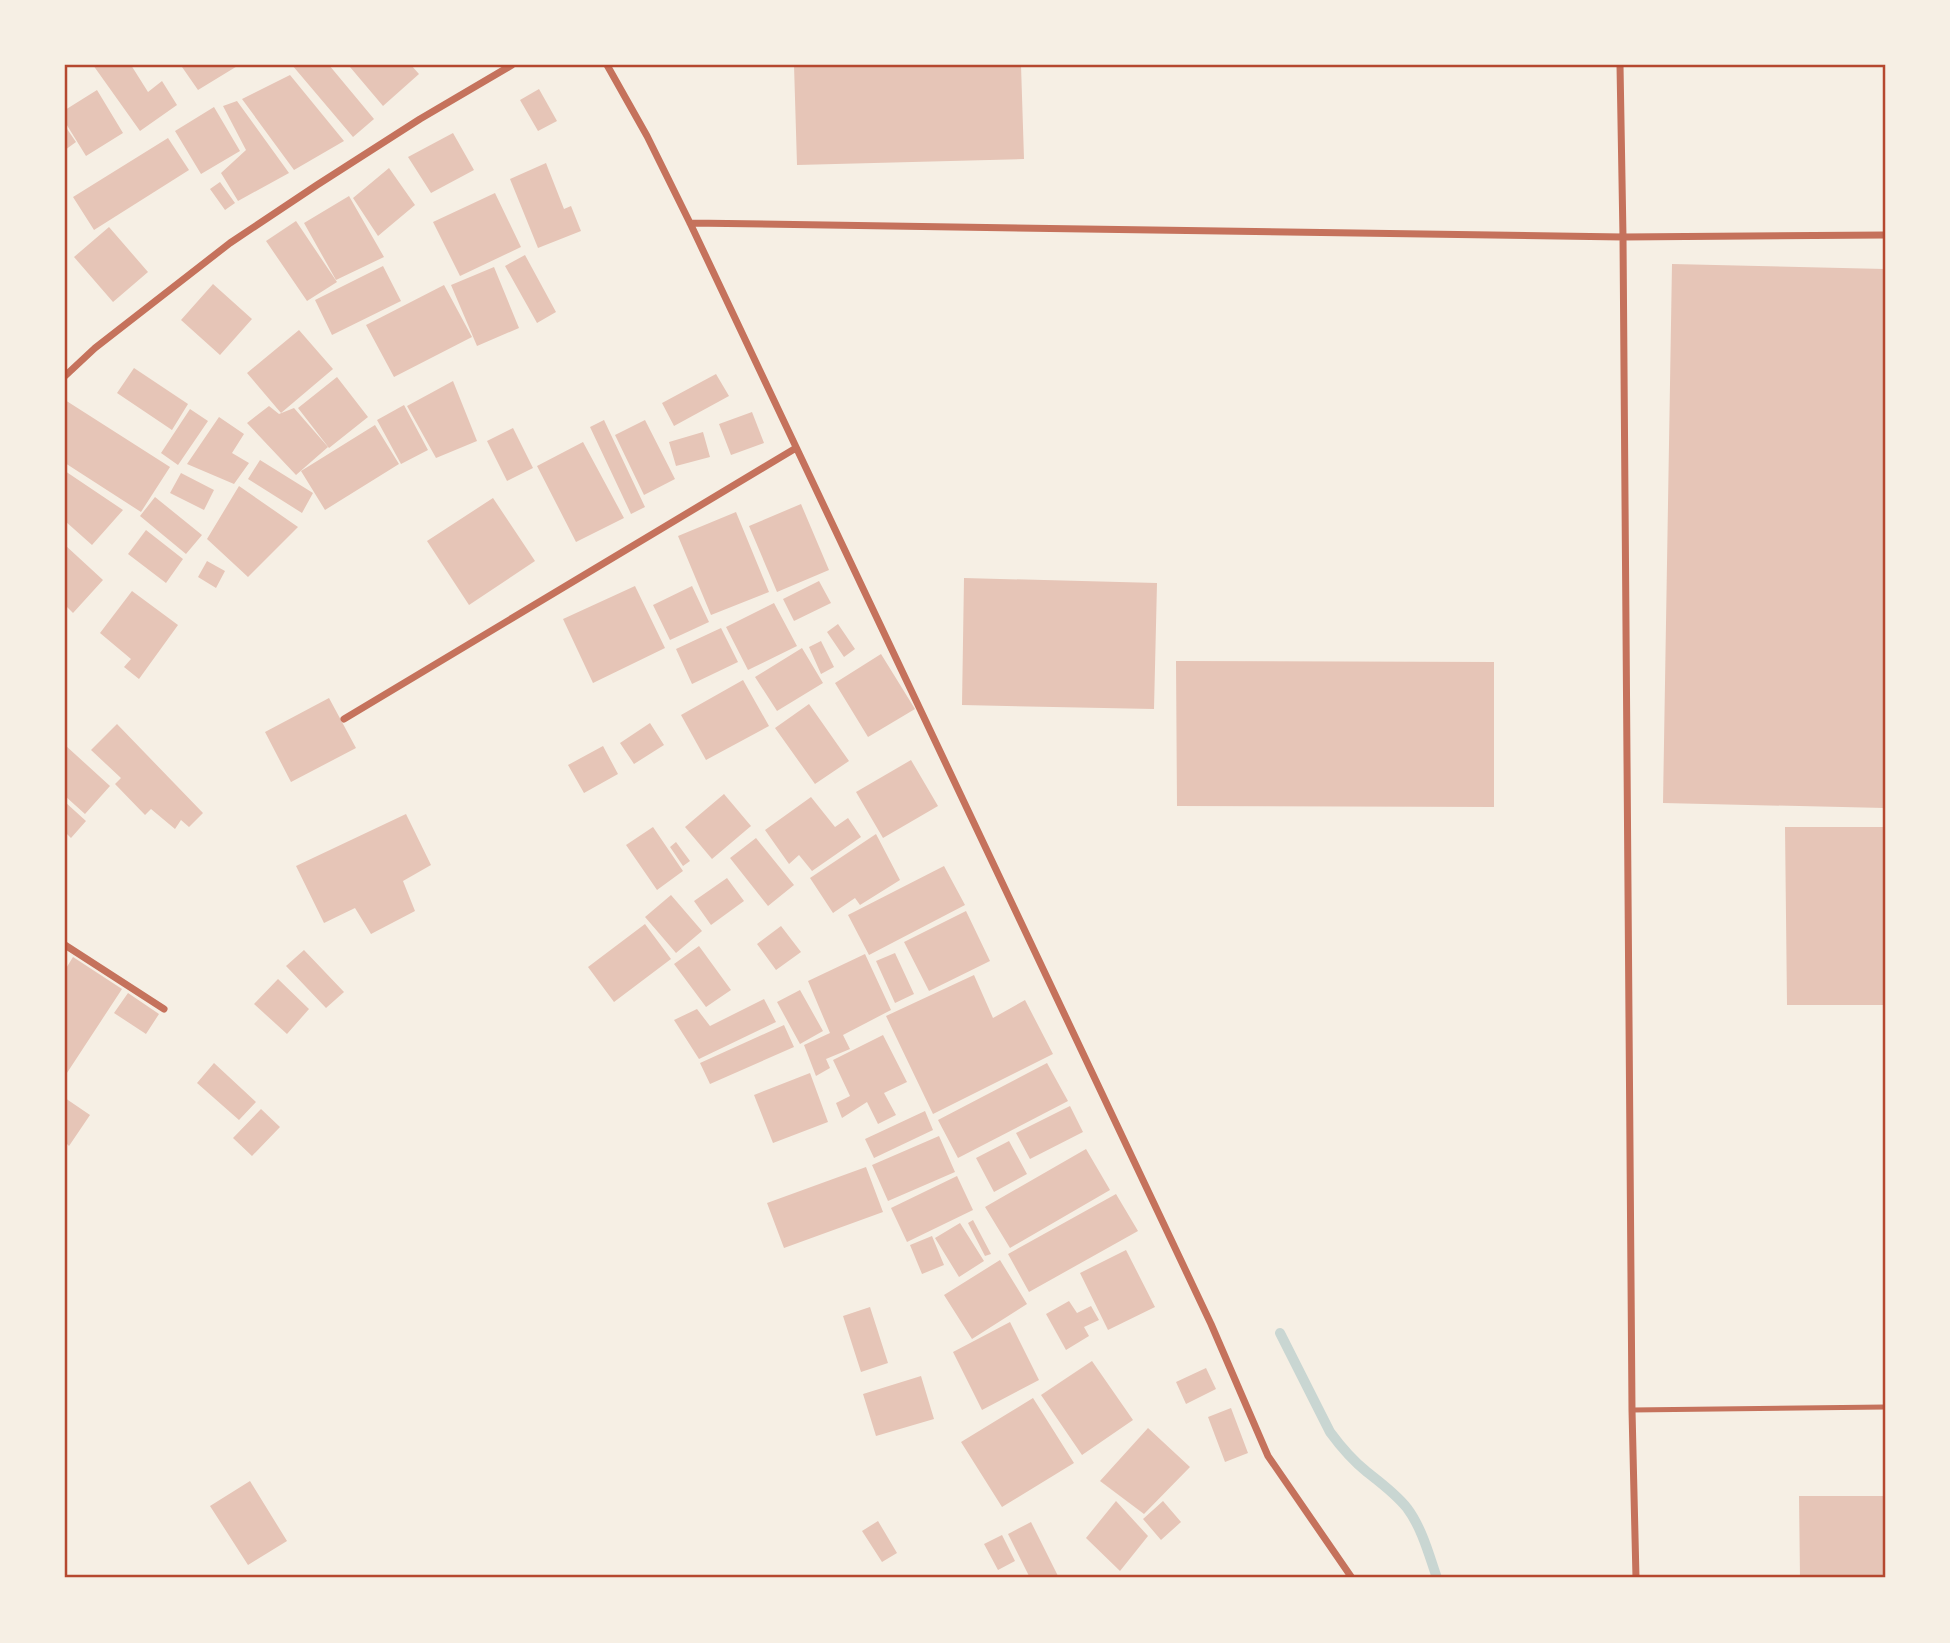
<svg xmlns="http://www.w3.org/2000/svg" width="1950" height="1643" font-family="Manrope,sans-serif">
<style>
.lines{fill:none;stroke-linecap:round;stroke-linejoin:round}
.stream{stroke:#c9d6d2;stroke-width:10}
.building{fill:#e6c5b7}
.service{stroke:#c5725c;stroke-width:5}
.minor{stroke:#c5725c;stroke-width:7}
.neatline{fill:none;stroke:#b5482f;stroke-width:2.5}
</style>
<rect width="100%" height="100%" fill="#f6efe4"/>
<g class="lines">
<!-- stream -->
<path class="stream" d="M 1280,1333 L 1330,1432 C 1341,1447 1352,1460 1367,1472 C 1381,1483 1396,1494 1407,1508 C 1422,1528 1429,1555 1437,1578"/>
</g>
<!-- building -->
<path class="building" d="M 93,65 L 131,65 L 148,92 L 162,81 L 177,105 L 140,131 Z
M 185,65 L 239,65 L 198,90 L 182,67 Z
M 292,65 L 329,65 L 374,119 L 353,137 Z
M 352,65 L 411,65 L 419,74 L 383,106 L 350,67 Z
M 794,65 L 1021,65 L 1024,159 L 797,165 Z
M 290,75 L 344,141 L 294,170 L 242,99 Z
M 539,89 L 557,121 L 538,131 L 520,100 Z
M 97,90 L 123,133 L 86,156 L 65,122 L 65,110 Z
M 237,101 L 289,173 L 238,201 L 221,173 L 246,150 L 223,106 Z
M 214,107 L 240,151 L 201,174 L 175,131 Z
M 65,126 L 76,142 L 65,150 Z
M 453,133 L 474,170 L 431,193 L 408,157 Z
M 168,138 L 189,170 L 94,230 L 73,197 Z
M 546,163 L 564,209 L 571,206 L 581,231 L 538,248 L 510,179 Z
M 389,168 L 415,205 L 378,236 L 353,198 Z
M 220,182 L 235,203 L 225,210 L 210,189 Z
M 495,193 L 521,247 L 460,276 L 433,222 Z
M 349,196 L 384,257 L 336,280 L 304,223 Z
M 296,221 L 337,282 L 307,301 L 266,241 Z
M 109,227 L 148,272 L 113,302 L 74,257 Z
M 525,255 L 556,312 L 537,323 L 505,266 Z
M 1672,264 L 1885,269 L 1885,808 L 1663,803 Z
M 383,266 L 401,301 L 332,335 L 315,300 Z
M 494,267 L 519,328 L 477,346 L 451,285 Z
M 213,284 L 252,319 L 220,355 L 181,320 Z
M 444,285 L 472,337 L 394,377 L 366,325 Z
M 299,330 L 333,369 L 281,413 L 247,373 Z
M 134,368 L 188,404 L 172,430 L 117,393 Z
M 716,374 L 729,396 L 674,426 L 662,403 Z
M 337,377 L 368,417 L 329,448 L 298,408 Z
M 453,381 L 477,441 L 436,458 L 407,406 Z
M 65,400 L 170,467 L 141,512 L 65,463 Z
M 404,405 L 428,450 L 401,464 L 377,420 Z
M 269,406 L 279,414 L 294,408 L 328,447 L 296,475 L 247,423 Z
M 190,409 L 208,421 L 178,465 L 161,453 Z
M 752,412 L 764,443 L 731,455 L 719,424 Z
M 219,417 L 244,434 L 232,453 L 249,463 L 234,484 L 187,464 Z
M 604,420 L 645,507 L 631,514 L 590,427 Z
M 645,420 L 675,479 L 644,495 L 615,435 Z
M 375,425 L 399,464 L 325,510 L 301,471 Z
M 513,428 L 533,468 L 507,481 L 487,441 Z
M 703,432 L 710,457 L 676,466 L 669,442 Z
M 583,442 L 624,518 L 576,542 L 537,466 Z
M 260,460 L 313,493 L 302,513 L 248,479 Z
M 65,471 L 123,510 L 92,545 L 65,521 Z
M 181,473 L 214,490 L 204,510 L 170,493 Z
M 239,486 L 298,527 L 248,577 L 207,539 Z
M 155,497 L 202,535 L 186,554 L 140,516 Z
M 493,498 L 535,561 L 469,605 L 427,541 Z
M 801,504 L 829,570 L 777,592 L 749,526 Z
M 736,512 L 769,592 L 711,615 L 678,536 Z
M 146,530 L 183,559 L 166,583 L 128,554 Z
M 65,545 L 103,580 L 73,613 L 65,605 Z
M 207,561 L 225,571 L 216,588 L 198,577 Z
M 964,578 L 1157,583 L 1154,709 L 962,705 Z
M 819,581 L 831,603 L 794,621 L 783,599 Z
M 635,586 L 665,648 L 593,683 L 563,619 Z
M 692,586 L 709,622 L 670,640 L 653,605 Z
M 132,591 L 178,625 L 139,679 L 124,667 L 131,659 L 100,633 Z
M 774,603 L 797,646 L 748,670 L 726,627 Z
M 838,624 L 855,649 L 844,657 L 827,632 Z
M 721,628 L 738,662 L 692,684 L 676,649 Z
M 821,641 L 834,667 L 821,674 L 809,647 Z
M 802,648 L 823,683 L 777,711 L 755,677 Z
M 881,654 L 915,709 L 868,737 L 835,683 Z
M 1176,661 L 1494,662 L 1494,807 L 1177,806 Z
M 743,680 L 769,726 L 706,760 L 681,715 Z
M 329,698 L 356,748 L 291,782 L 265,732 Z
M 809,704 L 849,761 L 815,784 L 775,728 Z
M 650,723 L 664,745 L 634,764 L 620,743 Z
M 117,724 L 203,813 L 189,827 L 181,820 L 175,829 L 151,809 L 145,815 L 115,784 L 121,778 L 91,750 Z
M 65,745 L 110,786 L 85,814 L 65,796 Z
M 603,746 L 618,774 L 584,793 L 568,765 Z
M 911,760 L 938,806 L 883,838 L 856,792 Z
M 724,794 L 751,826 L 712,859 L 685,827 Z
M 811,797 L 835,827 L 848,818 L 861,837 L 812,871 L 799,855 L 789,864 L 765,830 Z
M 65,802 L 86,821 L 71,838 L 65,832 Z
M 406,814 L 431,865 L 403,881 L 415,911 L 371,934 L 355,908 L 324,923 L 296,866 Z
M 653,827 L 683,871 L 657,890 L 626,845 Z
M 1785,827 L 1885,827 L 1885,1005 L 1787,1005 Z
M 876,834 L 900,880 L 860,905 L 855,898 L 833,913 L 810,878 Z
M 756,838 L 794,885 L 768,906 L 730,858 Z
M 676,842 L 690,861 L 683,866 L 670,847 Z
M 944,866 L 965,905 L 869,955 L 848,915 Z
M 727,878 L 744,901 L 711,925 L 694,901 Z
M 671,895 L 702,931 L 676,953 L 645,917 Z
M 966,911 L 990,961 L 929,991 L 904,942 Z
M 645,924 L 671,959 L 614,1002 L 588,967 Z
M 781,926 L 801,952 L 776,970 L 757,944 Z
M 699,946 L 731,990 L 706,1007 L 674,964 Z
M 304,950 L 344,992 L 326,1008 L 286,966 Z
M 895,953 L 914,994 L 895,1003 L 876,961 Z
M 865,954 L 891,1010 L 843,1035 L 850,1049 L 826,1059 L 830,1068 L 816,1076 L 804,1045 L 830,1033 L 808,981 Z
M 73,957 L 122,989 L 65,1076 L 65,970 Z
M 974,975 L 993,1018 L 1025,1000 L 1053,1054 L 933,1114 L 886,1016 Z
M 278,979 L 309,1009 L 287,1034 L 254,1004 Z
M 800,990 L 823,1031 L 800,1044 L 777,1002 Z
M 128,993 L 159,1014 L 146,1034 L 114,1013 Z
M 764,999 L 776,1022 L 699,1059 L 674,1020 L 697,1009 L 710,1026 Z
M 784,1025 L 794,1047 L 710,1084 L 700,1063 Z
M 883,1035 L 907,1082 L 884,1093 L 896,1115 L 878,1124 L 867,1102 L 842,1118 L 836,1103 L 850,1096 L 833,1060 Z
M 214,1063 L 256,1102 L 239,1120 L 197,1083 Z
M 1047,1063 L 1068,1101 L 958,1158 L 938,1120 Z
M 810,1073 L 828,1122 L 773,1143 L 754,1095 Z
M 65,1098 L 90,1115 L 69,1146 L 65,1142 Z
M 1070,1106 L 1083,1132 L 1030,1159 L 1016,1133 Z
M 261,1109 L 280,1127 L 252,1156 L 233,1138 Z
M 925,1111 L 933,1130 L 874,1158 L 865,1139 Z
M 939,1136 L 955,1172 L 888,1201 L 872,1165 Z
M 1009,1141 L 1027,1174 L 994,1192 L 976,1158 Z
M 1086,1149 L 1110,1190 L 1010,1248 L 985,1207 Z
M 866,1167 L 883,1212 L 784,1248 L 767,1203 Z
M 957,1176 L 973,1210 L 907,1242 L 891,1208 Z
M 1116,1194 L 1138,1231 L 1029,1292 L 1008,1254 Z
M 973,1220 L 991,1254 L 985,1256 L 968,1223 Z
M 960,1223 L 984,1261 L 959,1277 L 935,1238 Z
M 932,1236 L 944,1265 L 922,1274 L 910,1245 Z
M 1126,1250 L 1155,1307 L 1108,1330 L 1080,1273 Z
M 1000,1260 L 1027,1304 L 972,1339 L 944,1295 Z
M 1069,1301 L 1077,1313 L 1091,1306 L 1099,1320 L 1084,1327 L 1089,1336 L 1066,1350 L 1046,1314 Z
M 870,1307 L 888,1363 L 861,1372 L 843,1316 Z
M 1010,1322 L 1039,1380 L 982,1410 L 953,1352 Z
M 1092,1361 L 1133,1420 L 1082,1455 L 1041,1395 Z
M 1206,1368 L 1216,1389 L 1186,1404 L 1176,1382 Z
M 921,1376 L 934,1419 L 876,1436 L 863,1394 Z
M 1033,1398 L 1074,1463 L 1002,1507 L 961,1442 Z
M 1231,1408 L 1248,1453 L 1225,1462 L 1208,1417 Z
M 1148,1428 L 1190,1467 L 1144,1514 L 1100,1481 Z
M 250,1481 L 287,1541 L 248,1565 L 210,1506 Z
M 1799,1496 L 1885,1496 L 1885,1578 L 1800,1578 Z
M 1116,1501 L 1148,1536 L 1120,1571 L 1086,1538 Z
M 1163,1501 L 1181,1522 L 1161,1540 L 1143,1519 Z
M 878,1521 L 897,1553 L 882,1562 L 862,1531 Z
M 1031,1522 L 1059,1578 L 1030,1578 L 1008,1534 Z
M 1002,1535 L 1015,1561 L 998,1570 L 984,1544 Z"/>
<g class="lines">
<!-- service -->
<path class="service" d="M 1632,1410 L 1885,1407"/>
<!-- minor -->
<path class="minor" d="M 607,65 L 647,136 L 690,223 L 1211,1324 L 1268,1456 L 1352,1578
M 1620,65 L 1623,237 L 1632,1410 L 1636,1578
M 690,223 L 1623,237 L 1885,235
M 65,376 L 95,348 L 230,243 L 317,185 L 420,119 L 512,65
M 344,719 L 796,448
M 65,945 L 164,1009"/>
</g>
<!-- border -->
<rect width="1950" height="1643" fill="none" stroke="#f6efe4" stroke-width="133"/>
<rect x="66" y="66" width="1818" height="1510" class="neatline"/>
</svg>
